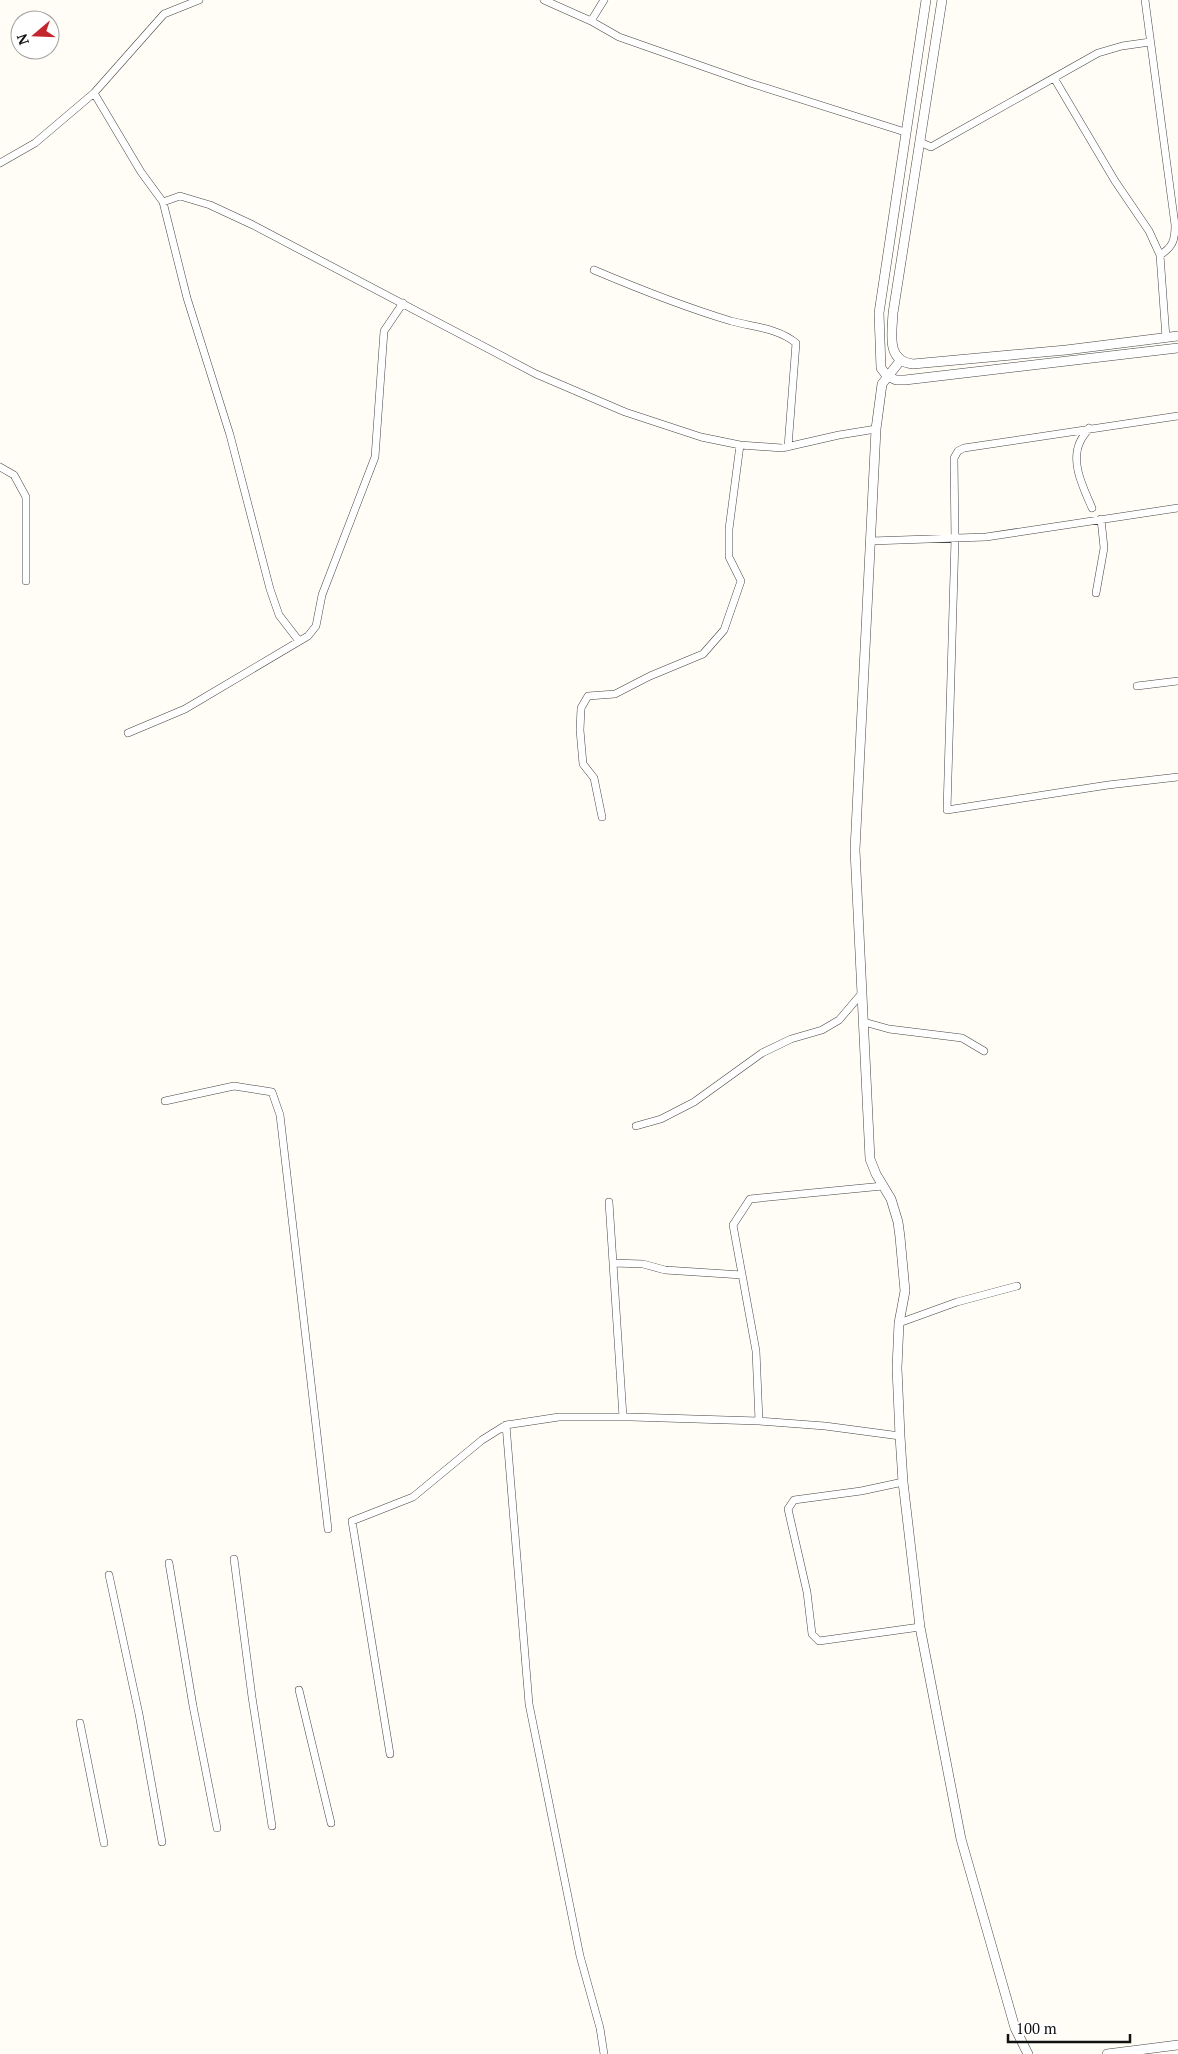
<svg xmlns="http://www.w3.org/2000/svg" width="1178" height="2054" font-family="'PT Serif',serif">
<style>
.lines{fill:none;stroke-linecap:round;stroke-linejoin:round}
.minor-casing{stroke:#444;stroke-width:8}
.tertiary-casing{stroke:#444;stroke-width:10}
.minor{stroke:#fff;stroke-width:7}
.tertiary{stroke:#fff;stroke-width:9}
</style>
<rect width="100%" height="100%" fill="#fffdf5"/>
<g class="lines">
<defs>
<path id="minor" d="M 544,0 L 591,21 L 619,37 L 750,83 L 905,132
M 1145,0 L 1175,225 C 1175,240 1173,247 1160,255
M 591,21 L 604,0
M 1054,78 L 1115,181 L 1149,231 L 1160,255 L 1166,338
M 94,93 L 141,172 L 163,202 L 180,196 L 210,205 L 253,225 L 536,374 L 625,412 L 701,437 L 740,445 L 782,448 L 839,435 L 876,429
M 920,142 L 931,147 L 1098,53 L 1122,46 L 1150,42
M 0,163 L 35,143 L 94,93 L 164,14 L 199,0
M 163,202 L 187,298 L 230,435 L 270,589 L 279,615 L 299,641
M 594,270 C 639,289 684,307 731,321 C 753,327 778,328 796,343 L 788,447
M 1178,416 L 964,448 L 958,451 L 954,458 L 955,539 L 947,810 L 1108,785 L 1178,777
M 1089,428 C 1086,433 1082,437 1080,442 C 1070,463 1084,489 1092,508
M 0,467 L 14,475 L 26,497 L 26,581
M 871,541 L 986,537 L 1178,508
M 1096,593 L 1104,548 L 1101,519
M 1137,686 L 1178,681
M 128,733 L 185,709 L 308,636 L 316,626 L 322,595 L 375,457 L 384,331 L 403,303
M 602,817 L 594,778 L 583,764 L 580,730 L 581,708 L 588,696 L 615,694 L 650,676 L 703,654 L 724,630 L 741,581 L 729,557 L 729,529 L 740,445
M 864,1022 L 889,1029 L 962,1038 L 984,1051
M 165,1101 L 234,1086 L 272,1092 L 280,1115 L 328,1529
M 636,1126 L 661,1119 L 694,1102 L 762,1053 L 791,1039 L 822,1030 L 839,1020 L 862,993
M 609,1202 L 613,1263 L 643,1264 L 665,1270 L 742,1275
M 613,1263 L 623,1417
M 899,1323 L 957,1302 L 1017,1286
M 759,1421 L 756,1351 L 733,1225 L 750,1199 L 883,1186
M 506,1425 L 529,1704 L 580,1956 L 600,2028 L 604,2054
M 903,1482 L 861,1491 L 794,1500 L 788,1509 L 807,1592 L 812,1634 L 819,1641 L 920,1627
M 234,1559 L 252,1697 L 272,1826
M 169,1563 L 193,1706 L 217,1828
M 109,1575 L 139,1714 L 162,1842
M 299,1690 L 331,1823
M 80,1723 L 104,1843
M 390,1754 L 352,1521 L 413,1497 L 482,1440 L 506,1425 L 559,1417 L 631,1417 L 759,1421 L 825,1426 L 900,1436"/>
<path id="tertiary" d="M 926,0 L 879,313 L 881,368 L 887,376 L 896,380 L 905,380 L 1178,348
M 942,0 L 893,313 C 892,334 886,361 913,364 L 1066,350 L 1178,336
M 900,361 L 882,384 L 876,429 L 855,850 L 870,1159 L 876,1174 L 891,1199 L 898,1222 L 900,1237 L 905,1291 L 899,1323 L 897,1368 L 900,1436 L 903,1482 L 920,1627 L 961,1839 L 1015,2028 L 1028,2054
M 1107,2054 L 1178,2045"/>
</defs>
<!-- minor casing -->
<use href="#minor" class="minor-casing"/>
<!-- tertiary casing -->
<use href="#tertiary" class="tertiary-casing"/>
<!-- minor -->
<use href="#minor" class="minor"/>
<!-- tertiary -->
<use href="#tertiary" class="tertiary"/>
</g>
<!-- north arrow -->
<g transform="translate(35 35) rotate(251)"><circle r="24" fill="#ffffff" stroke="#a0a0a0"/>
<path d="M0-4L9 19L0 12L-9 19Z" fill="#c4262e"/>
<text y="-8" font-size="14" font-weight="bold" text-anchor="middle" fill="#111111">N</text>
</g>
<!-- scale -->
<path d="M1008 2034v8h122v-8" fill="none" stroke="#111111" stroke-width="2.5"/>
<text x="1016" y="2034" font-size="15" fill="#111111" stroke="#ffffff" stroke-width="4" paint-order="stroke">100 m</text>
</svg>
